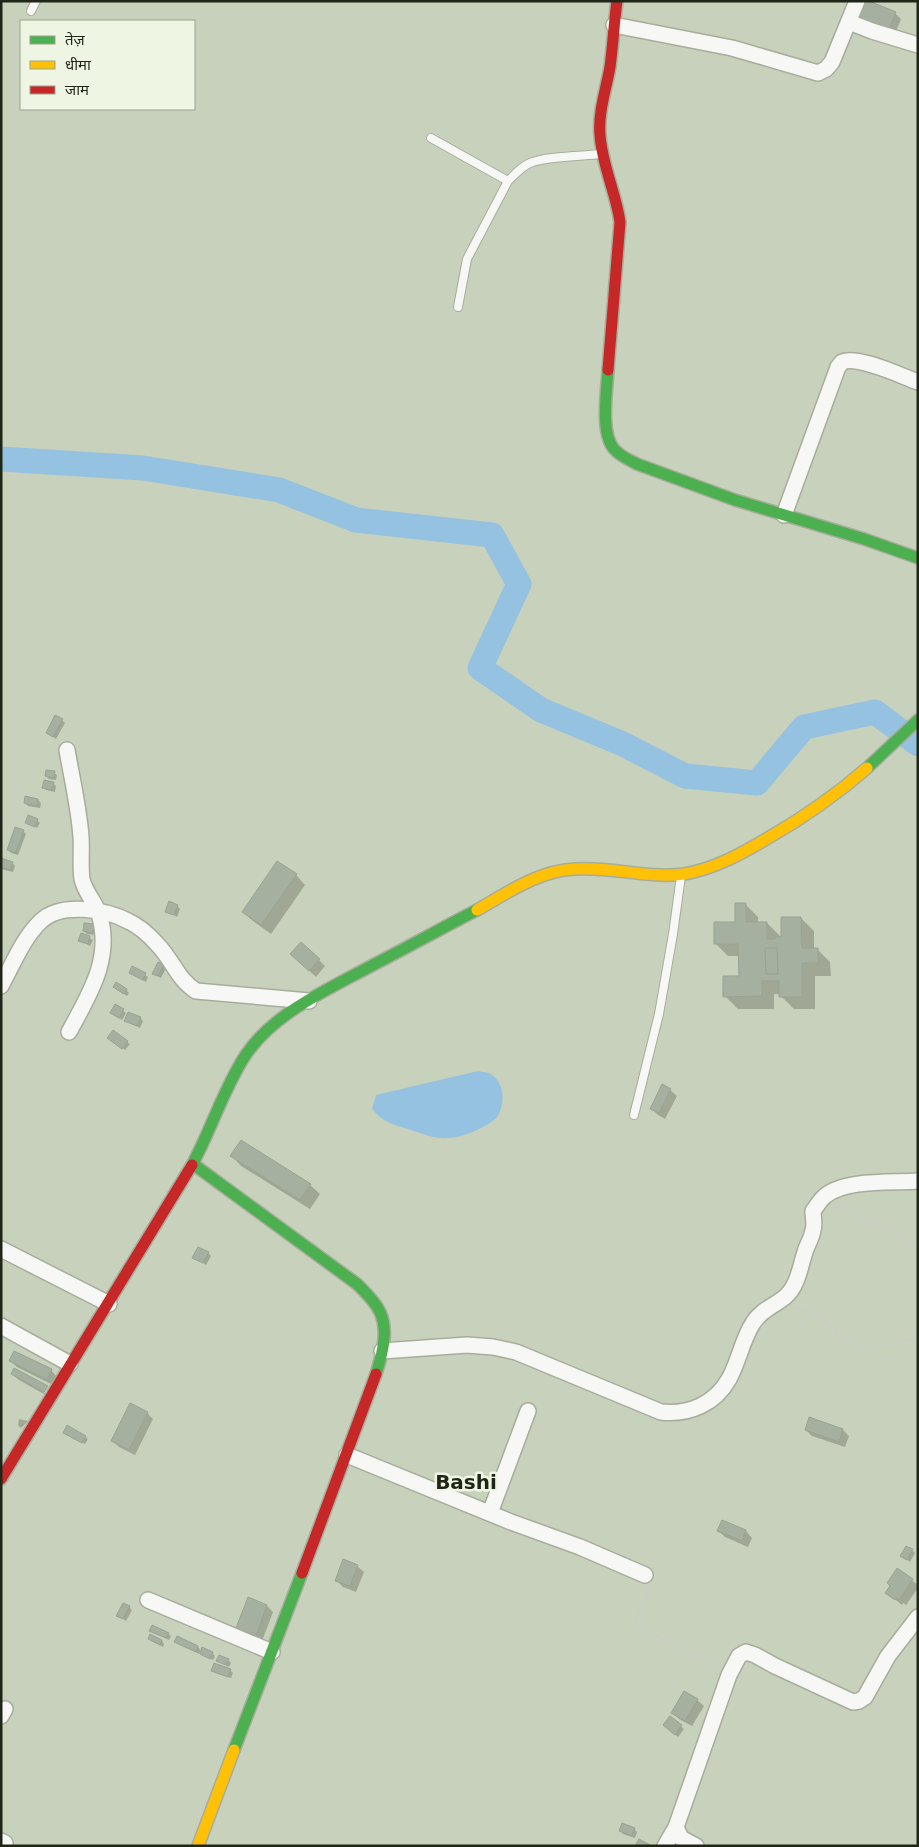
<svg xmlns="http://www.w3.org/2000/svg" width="919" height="1847" font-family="'DejaVu Sans','Noto Sans Devanagari',sans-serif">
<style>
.water{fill:#94c2e0}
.shadow{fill:#0003}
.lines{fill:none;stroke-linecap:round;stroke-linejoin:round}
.river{stroke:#94c2e0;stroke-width:25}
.building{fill:#a6b0a1;stroke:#99a394}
.lane-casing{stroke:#a7ad9c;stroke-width:10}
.street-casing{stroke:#a7ad9c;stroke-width:18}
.fast-casing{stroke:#a7ad9c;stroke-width:14}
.slow-casing{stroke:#a7ad9c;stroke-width:14}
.jam-casing{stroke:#a7ad9c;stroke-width:14}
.path{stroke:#cacdc6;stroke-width:2.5;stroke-dasharray:5 2.5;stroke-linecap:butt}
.lane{stroke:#f7f8f5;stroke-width:8}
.street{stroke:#f7f8f5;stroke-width:15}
.fast{stroke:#4caf50;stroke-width:11}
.slow{stroke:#ffc107;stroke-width:11}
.jam{stroke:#c62828;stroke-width:11}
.labels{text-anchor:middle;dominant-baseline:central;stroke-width:5;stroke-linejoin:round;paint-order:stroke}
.quarter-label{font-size:20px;font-weight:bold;fill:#1f2517;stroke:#eef6e3}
</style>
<rect width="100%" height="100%" fill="#c8d1bb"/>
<!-- water -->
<path class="water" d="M 478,1071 C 481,1072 486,1072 489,1073 C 505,1081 506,1104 497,1117 C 488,1127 462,1138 448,1138 C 435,1139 423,1134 411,1130 C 393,1124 385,1124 372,1109 L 376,1095 Z"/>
<!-- shadow -->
<path class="shadow" d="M 861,1 L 895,13 L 901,19 L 893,39 Z
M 62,720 L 65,723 L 56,739 L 47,733 Z
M 54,773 L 57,775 L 56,780 L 49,779 L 46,776 Z
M 53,783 L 56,786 L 55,792 L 46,790 L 44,787 Z
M 38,800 L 41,803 L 40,808 L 28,806 L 25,803 Z
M 37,820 L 40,823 L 37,828 L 27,822 Z
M 23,831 L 26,834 L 18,855 L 11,853 L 9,850 Z
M 1,859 L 12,863 L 15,866 L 13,872 L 1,869 Z
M 296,875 L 305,885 L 271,934 L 253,921 L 243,912 Z
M 745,904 L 758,917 L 758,923 L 767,923 L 780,936 L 780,938 L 801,918 L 814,931 L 814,949 L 817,949 L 830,962 L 831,976 L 815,976 L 815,1009 L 794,1009 L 781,996 L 781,994 L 774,994 L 774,1009 L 738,1009 L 725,996 L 740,977 L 740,956 L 728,956 L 715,943 L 736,923 Z
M 177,906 L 180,909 L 177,917 L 166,911 Z
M 94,925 L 97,928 L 96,935 L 87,934 L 84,931 Z
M 82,934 L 93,940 L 90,946 L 79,940 Z
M 298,960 L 319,960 L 325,966 L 316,977 Z
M 163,966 L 166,968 L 161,978 L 154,974 Z
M 133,968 L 148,977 L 146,982 L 130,973 Z
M 117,989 L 126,990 L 129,993 L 127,996 Z
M 116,1005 L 126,1013 L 122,1020 L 111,1013 Z
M 140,1018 L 143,1021 L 140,1028 L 126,1020 Z
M 112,1040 L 127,1042 L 130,1044 L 125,1050 Z
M 670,1090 L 677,1096 L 665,1119 L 658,1115 L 651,1108 Z
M 232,1156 L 310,1185 L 320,1194 L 310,1209 L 241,1166 Z
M 208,1253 L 211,1256 L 206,1265 L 194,1257 Z
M 11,1361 L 51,1370 L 57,1377 L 53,1385 L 17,1367 Z
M 15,1370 L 51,1398 L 19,1380 L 12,1374 Z
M 147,1413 L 153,1419 L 135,1455 L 119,1447 L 113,1441 Z
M 19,1419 L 28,1421 L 21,1428 L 18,1425 Z
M 806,1430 L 843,1430 L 849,1436 L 845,1447 L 812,1436 Z
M 68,1435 L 85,1437 L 88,1439 L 85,1444 Z
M 723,1522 L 746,1531 L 752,1538 L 748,1547 L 725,1537 L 719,1531 Z
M 912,1550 L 915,1553 L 910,1562 L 902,1556 Z
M 357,1566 L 364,1572 L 356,1592 L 343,1587 L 336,1580 Z
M 897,1569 L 918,1585 L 918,1588 L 906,1605 L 903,1603 L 902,1605 L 887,1593 L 891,1586 Z
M 248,1599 L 267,1606 L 273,1612 L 262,1641 L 243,1634 L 237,1628 Z
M 129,1607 L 132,1610 L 126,1621 L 118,1615 Z
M 151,1631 L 168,1634 L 171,1636 L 169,1640 Z
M 150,1636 L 162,1641 L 164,1644 L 163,1647 L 152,1641 L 149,1639 Z
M 176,1642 L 198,1647 L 202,1652 L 212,1653 L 215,1656 L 213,1660 L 204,1656 L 200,1652 L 199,1654 Z
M 217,1660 L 228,1660 L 231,1663 L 229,1667 Z
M 230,1670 L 233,1673 L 231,1678 L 216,1673 L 213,1671 Z
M 697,1700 L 704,1706 L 692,1726 L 679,1719 L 673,1713 Z
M 671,1718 L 684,1729 L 678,1737 L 667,1728 Z
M 634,1829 L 637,1832 L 635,1838 L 623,1834 L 621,1831 Z"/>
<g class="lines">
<!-- river -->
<path class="river" d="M 1,459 L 143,468 L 279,490 L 356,520 L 492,535 L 519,584 L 480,668 L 541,710 L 623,744 L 685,776 L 757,783 L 804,727 L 875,712 L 918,744"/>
</g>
<!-- building -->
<path class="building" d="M 860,1 L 869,1 L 896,12 L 887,34 L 852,20 Z
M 55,715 L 63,719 L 53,737 L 46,733 Z
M 46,770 L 55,771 L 54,778 L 45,776 Z
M 44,780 L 54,782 L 52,790 L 42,788 Z
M 25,796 L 38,799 L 37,806 L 24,803 Z
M 28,815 L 38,819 L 35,827 L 25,823 Z
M 15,827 L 24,830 L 16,853 L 7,850 Z
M 1,858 L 13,862 L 10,870 L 1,867 Z
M 277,861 L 297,874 L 261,925 L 242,912 Z
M 169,901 L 178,905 L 174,915 L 165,912 Z
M 735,903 L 746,903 L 746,922 L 767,922 L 767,939 L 775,939 L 775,937 L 781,937 L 781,917 L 801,917 L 802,948 L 818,948 L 818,963 L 802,963 L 802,997 L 779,997 L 779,981 L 762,981 L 762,996 L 723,997 L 723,976 L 739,976 L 738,944 L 714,944 L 714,922 L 735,922 Z
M 84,923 L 94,924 L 93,933 L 83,931 Z
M 81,933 L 90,936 L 88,944 L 78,941 Z
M 301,942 L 320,959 L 309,971 L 290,954 Z
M 765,948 L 777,948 L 778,974 L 766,974 Z
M 158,962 L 164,965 L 158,976 L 152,974 Z
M 132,966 L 146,973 L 143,980 L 129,973 Z
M 116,982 L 127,989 L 124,994 L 113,987 Z
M 115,1004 L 124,1009 L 119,1018 L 110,1013 Z
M 128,1012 L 141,1017 L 137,1026 L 124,1021 Z
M 113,1030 L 128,1041 L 122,1049 L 107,1038 Z
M 662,1084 L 671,1089 L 659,1113 L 650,1109 Z
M 241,1140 L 311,1184 L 300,1200 L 230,1156 Z
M 198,1247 L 209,1252 L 203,1263 L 192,1258 Z
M 14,1351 L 52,1369 L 47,1380 L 9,1361 Z
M 14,1368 L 48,1386 L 44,1392 L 11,1374 Z
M 130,1403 L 148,1412 L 129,1450 L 111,1441 Z
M 809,1417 L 843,1429 L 839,1442 L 805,1430 Z
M 67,1425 L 86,1436 L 82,1443 L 63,1433 Z
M 722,1520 L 746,1530 L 742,1541 L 717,1531 Z
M 906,1546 L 913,1549 L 907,1560 L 900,1556 Z
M 343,1559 L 358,1565 L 350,1586 L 335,1581 Z
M 897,1568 L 913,1579 L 899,1600 L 896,1598 L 895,1600 L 885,1593 L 890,1586 L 887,1583 Z
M 248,1597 L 267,1605 L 256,1636 L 236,1628 Z
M 123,1603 L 130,1606 L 123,1619 L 116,1616 Z
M 152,1625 L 169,1633 L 166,1638 L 149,1631 Z
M 150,1634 L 162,1640 L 160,1645 L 148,1639 Z
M 177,1636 L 198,1646 L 196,1652 L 174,1642 Z
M 202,1647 L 213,1652 L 210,1659 L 200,1654 Z
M 219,1655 L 229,1659 L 226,1665 L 216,1661 Z
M 214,1663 L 231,1669 L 228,1677 L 211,1671 Z
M 684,1691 L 698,1699 L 685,1721 L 671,1713 Z
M 670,1716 L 682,1725 L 675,1735 L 663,1725 Z
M 622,1823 L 635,1828 L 632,1836 L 619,1831 Z
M 639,1839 L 652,1846 L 635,1846 Z"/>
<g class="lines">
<defs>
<path id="lane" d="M 31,11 L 36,1
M 431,138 L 508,181
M 458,307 L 467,259 L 508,181 C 515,174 521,167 530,163 C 546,156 583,156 601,154
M 634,1115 L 659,1014 L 673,934 L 681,876"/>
<path id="street" d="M 849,22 L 872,31 L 918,45
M 614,25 L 732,48 L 818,73 L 826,69 L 832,62 L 857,1
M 784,515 L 838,367 L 842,362 C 858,355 901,376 918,382
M 67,750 C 72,779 79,808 81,837 C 82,851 80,866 82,879 C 85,893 95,901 99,914 C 113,958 89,995 69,1032
M 1,986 C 13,964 23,938 41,921 C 61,902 105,909 128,921 C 139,926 149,935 157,944 C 172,959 178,980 196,991 L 309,1001
M 1,1249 L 109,1304
M 1,1326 L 70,1364
M 382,1351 L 467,1345 L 493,1347 L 516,1352 L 661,1412 C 689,1415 715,1404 729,1379 C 739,1361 742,1340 753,1323 C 761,1310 774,1306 785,1297 C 798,1286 800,1267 805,1252 C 807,1245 812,1238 813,1230 C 815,1225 813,1217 813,1211 C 817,1206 820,1200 825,1196 C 845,1179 893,1183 918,1181
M 347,1455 L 511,1522 L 580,1547 L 645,1575
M 490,1513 L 528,1411
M 148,1600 L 272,1652
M 1,1716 L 5,1709
M 1,1841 L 5,1843
M 665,1846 L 676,1827
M 696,1846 L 681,1838 L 676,1827 L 729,1675 L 739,1656 L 746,1652 L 755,1655 L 775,1666 L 853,1702 L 859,1701 L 865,1697 L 888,1656 L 918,1617"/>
<path id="fast" d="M 608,370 C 607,390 600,433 614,449 C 620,456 629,460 637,464 L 735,500 L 864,539 L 918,558
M 867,768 L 918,720
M 193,1164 L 357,1284 C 365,1292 375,1301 380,1312 C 389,1331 382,1355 376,1374
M 192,1165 C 211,1130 223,1090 245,1056 C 273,1013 329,989 373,965 C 408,947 442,928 477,910
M 234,1750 L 302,1573"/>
<path id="slow" d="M 477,910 C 507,893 538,871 574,869 C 611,866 647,879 684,874 C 714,869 741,854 768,838 C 803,818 836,795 867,768
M 198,1846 L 234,1750"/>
<path id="jam" d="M 608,370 L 620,222 C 616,193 602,165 600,135 C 598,112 606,90 610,67 C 613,45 614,23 617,1
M 1,1479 L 192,1165
M 302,1573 L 376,1374"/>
</defs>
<!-- lane casing -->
<use href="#lane" class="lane-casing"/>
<!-- street casing -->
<use href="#street" class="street-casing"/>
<!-- fast casing -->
<use href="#fast" class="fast-casing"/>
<!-- slow casing -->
<use href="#slow" class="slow-casing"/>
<!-- jam casing -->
<use href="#jam" class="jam-casing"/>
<!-- path -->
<path class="path" d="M 837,1204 L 859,1220 L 897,1233 L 918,1249
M 795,1308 C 803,1310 812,1312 820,1317 C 837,1329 841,1340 865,1346 C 883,1350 899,1337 918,1341
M 652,1588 L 636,1618 L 637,1622 L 644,1629 L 717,1668"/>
<!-- lane -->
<use href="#lane" class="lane"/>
<!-- street -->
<use href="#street" class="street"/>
<!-- fast -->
<use href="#fast" class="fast"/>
<!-- slow -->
<use href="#slow" class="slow"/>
<!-- jam -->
<use href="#jam" class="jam"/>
</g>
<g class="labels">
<!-- quarter labels -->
<g class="quarter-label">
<text x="466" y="1482">Bashi</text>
</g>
</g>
<!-- border -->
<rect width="919" height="1847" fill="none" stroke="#1f2517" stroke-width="5"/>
<!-- legend -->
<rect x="20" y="20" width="175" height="90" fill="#eef6e3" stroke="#9ba291"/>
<rect x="30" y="36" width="25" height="8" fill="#4caf50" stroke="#9ba291"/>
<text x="65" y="45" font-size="15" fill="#1f2517">तेज़</text>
<rect x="30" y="61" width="25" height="8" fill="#ffc107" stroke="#9ba291"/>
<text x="65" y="70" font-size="15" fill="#1f2517">धीमा</text>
<rect x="30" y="86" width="25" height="8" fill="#c62828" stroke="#9ba291"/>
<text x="65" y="95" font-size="15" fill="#1f2517">जाम</text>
</svg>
